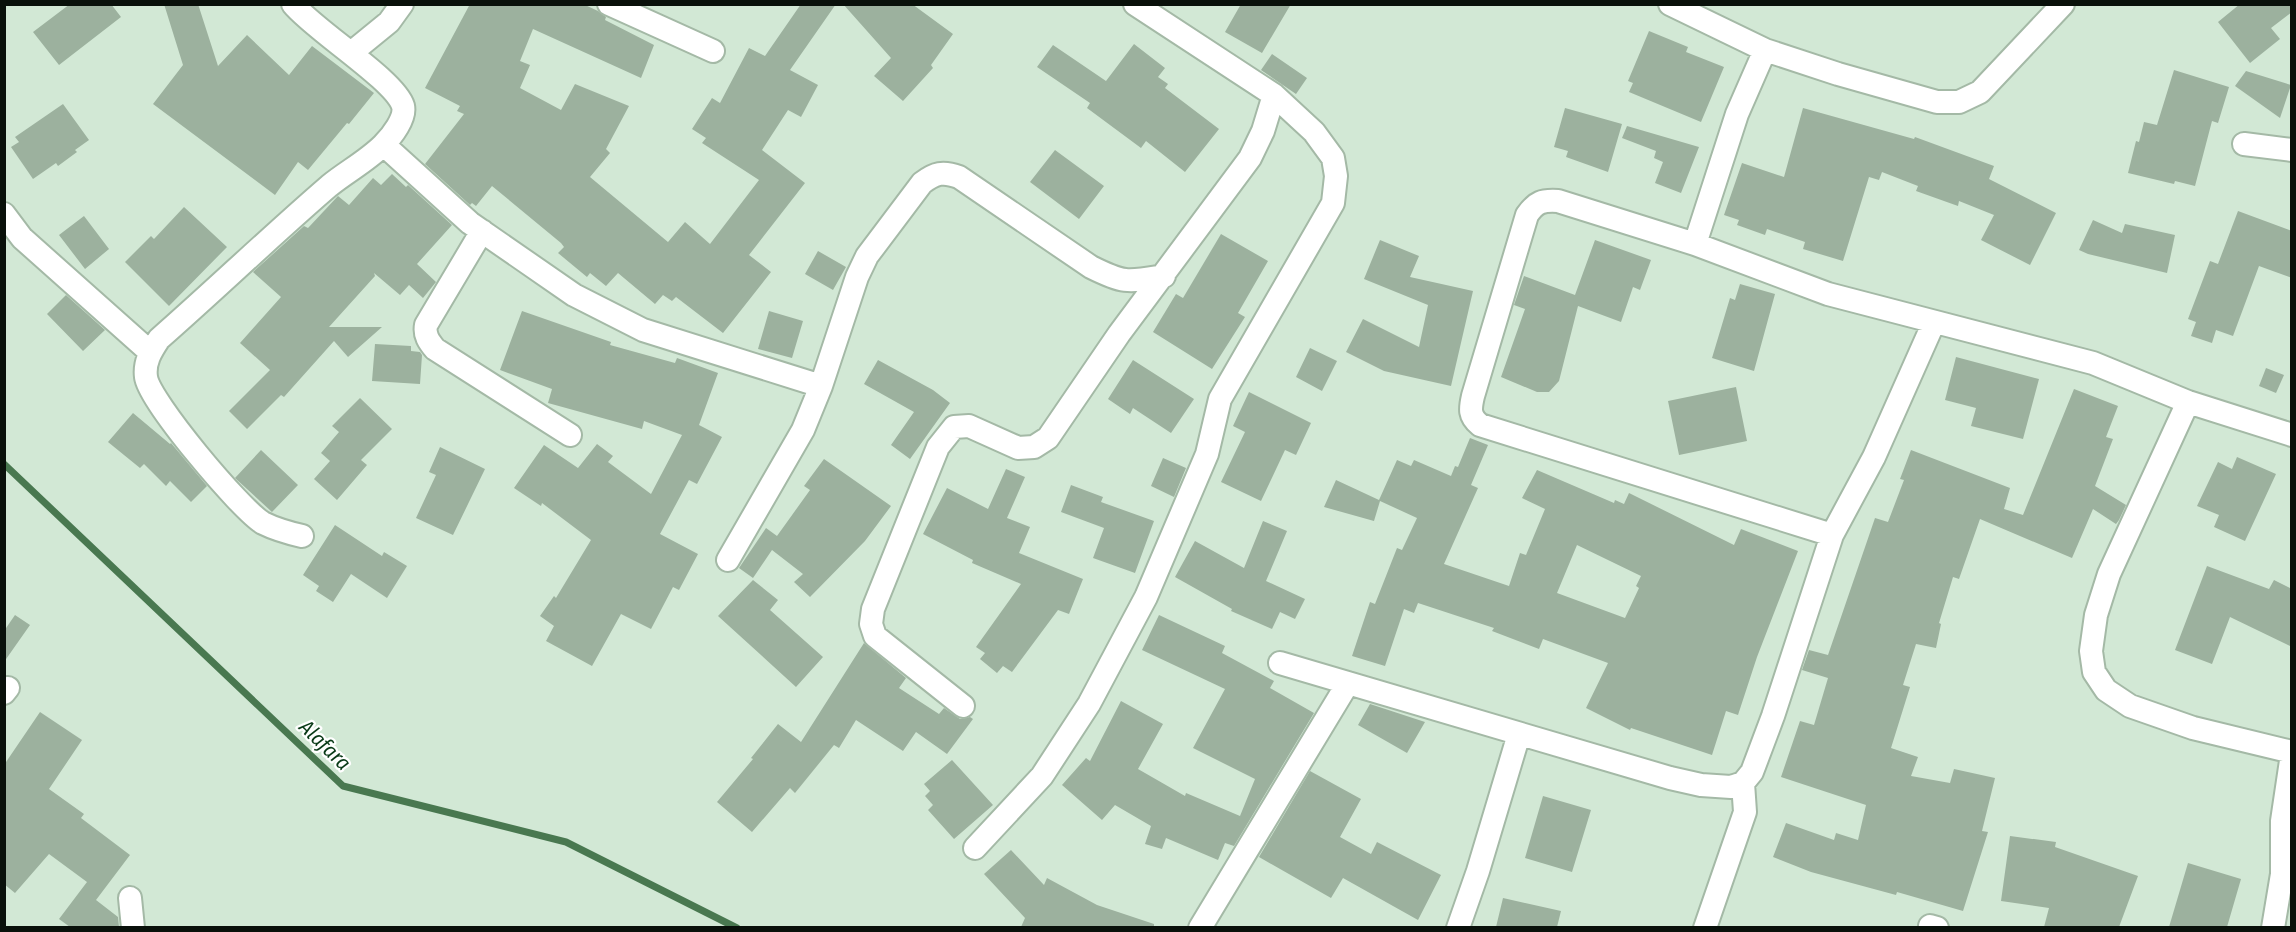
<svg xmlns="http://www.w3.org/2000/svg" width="2296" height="932" font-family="'Fira Sans Condensed',sans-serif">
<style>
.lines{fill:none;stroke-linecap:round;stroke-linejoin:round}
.stream{stroke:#497850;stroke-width:7}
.building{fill:#9cb19e;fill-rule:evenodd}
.minor-casing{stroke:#a4b9a6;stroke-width:26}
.minor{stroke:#fff;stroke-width:22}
.labels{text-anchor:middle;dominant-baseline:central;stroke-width:4.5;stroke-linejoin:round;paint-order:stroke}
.water-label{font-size:21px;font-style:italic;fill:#093a17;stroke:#fff}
</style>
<rect width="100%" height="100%" fill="#d2e8d5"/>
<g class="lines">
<!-- stream -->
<path class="stream" d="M 4,464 L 343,786 L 566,842 L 737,928"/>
</g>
<!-- building -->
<path class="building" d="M 70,4 L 111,4 L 121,17 L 59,65 L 33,32 Z
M 164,4 L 198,4 L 218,66 L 247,35 L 289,75 L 312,46 L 374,93 L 349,124 L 347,123 L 308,170 L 298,162 L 275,195 L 153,104 L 183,65 Z
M 470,4 L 583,4 L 598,11 L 606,17 L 605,20 L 654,45 L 641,78 L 533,29 L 520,61 L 530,65 L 520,88 L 561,110 L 575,84 L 629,106 L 606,149 L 610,153 L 590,177 L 668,242 L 685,222 L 710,244 L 759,180 L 702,143 L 706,138 L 692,129 L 712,98 L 720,103 L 749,48 L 765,56 L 801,4 L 836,4 L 790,70 L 818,85 L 801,117 L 788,110 L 762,150 L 805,183 L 749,255 L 771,272 L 723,333 L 676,297 L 672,301 L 663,295 L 655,304 L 618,273 L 606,286 L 590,273 L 587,277 L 558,253 L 564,247 L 561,243 L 492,186 L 476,206 L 472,203 L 470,205 L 425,164 L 464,114 L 457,111 L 460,106 L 425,88 Z
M 843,4 L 912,4 L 953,34 L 931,65 L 933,68 L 903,101 L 874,76 L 891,58 Z
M 1241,4 L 1291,4 L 1262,53 L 1225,32 Z
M 2240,4 L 2292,4 L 2292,12 L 2271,28 L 2280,39 L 2250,63 L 2218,22 Z
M 1649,31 L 1688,47 L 1686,52 L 1724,67 L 1701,122 L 1629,92 L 1633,83 L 1628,81 Z
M 1134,44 L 1165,68 L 1158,77 L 1168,84 L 1165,88 L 1219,129 L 1185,172 L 1146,141 L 1141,148 L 1087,108 L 1090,103 L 1037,67 L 1053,45 L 1106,81 Z
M 1272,54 L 1307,78 L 1296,94 L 1261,70 Z
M 2174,70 L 2229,87 L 2218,123 L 2212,121 L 2195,186 L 2175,181 L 2174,184 L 2128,173 L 2136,141 L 2139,142 L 2144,122 L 2157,125 Z
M 2246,71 L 2291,85 L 2280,118 L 2235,86 Z
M 63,104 L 89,140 L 75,150 L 77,152 L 58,166 L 56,163 L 33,179 L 11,147 L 19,142 L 15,137 Z
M 1565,108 L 1622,124 L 1608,172 L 1566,157 L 1568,151 L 1554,147 Z
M 1803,108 L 1914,139 L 1915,137 L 1994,166 L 1989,179 L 2056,213 L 2030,265 L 1981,240 L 1994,215 L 1959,201 L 1958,206 L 1916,191 L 1918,186 L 1882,172 L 1879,180 L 1869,177 L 1843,261 L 1803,249 L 1805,242 L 1767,229 L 1765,235 L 1737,225 L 1739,220 L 1724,215 L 1742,163 L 1784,177 Z
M 1627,126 L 1699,147 L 1681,193 L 1655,183 L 1663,162 L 1654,158 L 1656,151 L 1622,138 Z
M 1055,150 L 1104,186 L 1079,219 L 1030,182 Z
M 392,174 L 406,187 L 408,185 L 452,225 L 417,264 L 436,282 L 423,298 L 409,285 L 400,295 L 374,273 L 375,276 L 329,327 L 382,327 L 348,357 L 334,341 L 284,397 L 281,395 L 247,429 L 229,411 L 270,370 L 240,343 L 281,297 L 253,272 L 304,226 L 308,228 L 338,196 L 349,205 L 373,178 L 381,185 Z
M 184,207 L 227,247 L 169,306 L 125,262 L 151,236 L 154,239 Z
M 2238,211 L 2292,231 L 2292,278 L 2259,266 L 2233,336 L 2216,330 L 2212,343 L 2191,336 L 2196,322 L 2188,319 L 2210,261 L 2218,264 Z
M 84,216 L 109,249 L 85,269 L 59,235 Z
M 2093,220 L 2122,233 L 2125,224 L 2175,235 L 2167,273 L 2088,254 L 2079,250 Z
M 1221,234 L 1268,261 L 1238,313 L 1245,317 L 1212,369 L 1153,332 L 1176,294 L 1183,298 Z
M 1380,240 L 1419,256 L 1410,277 L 1473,291 L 1451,386 L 1384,371 L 1346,352 L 1363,319 L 1419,347 L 1428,305 L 1364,279 Z
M 1595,240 L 1651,260 L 1640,290 L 1633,287 L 1621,322 L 1578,306 L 1559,381 L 1549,392 L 1537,392 L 1501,377 L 1525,309 L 1514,305 L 1524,276 L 1575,295 Z
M 818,251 L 846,267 L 833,290 L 805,274 Z
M 1740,284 L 1775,294 L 1754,371 L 1712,358 L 1730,298 L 1735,300 Z
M 66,295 L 105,330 L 83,351 L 47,314 Z
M 522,311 L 611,342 L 610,345 L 675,363 L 677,358 L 718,373 L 699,425 L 722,437 L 697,484 L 689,480 L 660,534 L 698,554 L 679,590 L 673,587 L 651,629 L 621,614 L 592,666 L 546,641 L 554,626 L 540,616 L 554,596 L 556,598 L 591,540 L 542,503 L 541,506 L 514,488 L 544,445 L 578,468 L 597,444 L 613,456 L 608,462 L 651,494 L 682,435 L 644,421 L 642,429 L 548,403 L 552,389 L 500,370 Z
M 769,311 L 803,321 L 792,358 L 758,349 Z
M 375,344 L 411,346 L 411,351 L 420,352 L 422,355 L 420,384 L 372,381 Z
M 1310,348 L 1337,361 L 1322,391 L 1296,377 Z
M 1956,357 L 2039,379 L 2023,439 L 1971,426 L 1976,408 L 1945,400 Z
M 878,360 L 933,390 L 950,403 L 910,459 L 891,445 L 914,412 L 864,384 Z
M 1133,360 L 1194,399 L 1171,433 L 1133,408 L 1130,414 L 1108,399 Z
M 2266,368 L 2284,375 L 2276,393 L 2259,386 Z
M 1736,387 L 1747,441 L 1679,455 L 1668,401 Z
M 2074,389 L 2118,406 L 2106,437 L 2113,439 L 2095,486 L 2126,505 L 2119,520 L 2116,524 L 2093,509 L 2072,558 L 1980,519 L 1959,579 L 1953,577 L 1939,623 L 1941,624 L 1936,648 L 1916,644 L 1903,685 L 1910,687 L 1891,748 L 1918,757 L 1911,776 L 1950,783 L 1954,769 L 1995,778 L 1982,831 L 1988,832 L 1963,911 L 1897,892 L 1896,895 L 1811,872 L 1773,857 L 1786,823 L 1834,840 L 1836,833 L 1858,840 L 1866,805 L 1781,777 L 1800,721 L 1814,725 L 1828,678 L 1802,670 L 1809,650 L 1828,655 L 1875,518 L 1888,522 L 1904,480 L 1900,479 L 1911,450 L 2010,488 L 2004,509 L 2023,515 Z
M 1249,392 L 1311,423 L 1296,455 L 1285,450 L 1261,501 L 1221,482 L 1245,432 L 1233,426 Z
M 360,398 L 392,429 L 361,460 L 367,465 L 337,500 L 314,479 L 330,461 L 321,453 L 339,432 L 332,426 Z
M 133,413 L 170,444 L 171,443 L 207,486 L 191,502 L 170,481 L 166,486 L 144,464 L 140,468 L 108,442 Z
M 1470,438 L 1488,445 L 1471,485 L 1478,488 L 1444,564 L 1509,586 L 1520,553 L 1526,555 L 1545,509 L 1522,498 L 1537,470 L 1614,503 L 1615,500 L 1624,504 L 1629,493 L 1734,545 L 1741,529 L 1798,551 L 1757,657 L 1738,715 L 1726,711 L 1712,755 L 1631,728 L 1630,730 L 1586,708 L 1608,663 L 1543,639 L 1539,649 L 1492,631 L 1494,628 L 1418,603 L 1414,613 L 1404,609 L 1385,666 L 1352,656 L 1370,602 L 1375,604 L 1397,548 L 1402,550 L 1417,518 L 1380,501 L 1374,521 L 1324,507 L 1336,480 L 1379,500 L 1397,460 L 1411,466 L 1414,460 L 1451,476 L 1455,466 L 1458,467 ZM 1577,545 L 1641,576 L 1636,586 L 1639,588 L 1625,618 L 1557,593 Z
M 440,447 L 485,469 L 453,535 L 416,518 L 436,475 L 429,472 Z
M 261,450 L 298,485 L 272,512 L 235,478 Z
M 2237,457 L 2276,474 L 2245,541 L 2214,527 L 2219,515 L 2197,506 L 2218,462 L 2232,469 Z
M 1163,458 L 1186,468 L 1174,497 L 1151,486 Z
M 824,459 L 891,506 L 865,541 L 810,597 L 794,582 L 803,574 L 772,550 L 753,578 L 739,568 L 766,528 L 777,536 L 810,490 L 804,486 Z
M 1006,469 L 1025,477 L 1007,518 L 1030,527 L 1019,553 L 1083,579 L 1069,614 L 1058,610 L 1012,672 L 1003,666 L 997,673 L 980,659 L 985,653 L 976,647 L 1021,584 L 972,563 L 973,560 L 923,534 L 947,488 L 988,509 Z
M 1071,485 L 1103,497 L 1101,502 L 1154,521 L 1135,573 L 1093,558 L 1104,528 L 1061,512 Z
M 1263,521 L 1287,531 L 1266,581 L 1305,599 L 1295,619 L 1280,612 L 1272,629 L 1231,611 L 1232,609 L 1175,577 L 1195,541 L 1244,568 Z
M 335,525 L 382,556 L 384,552 L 407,566 L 387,598 L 351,574 L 333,602 L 316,591 L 319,586 L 303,575 Z
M 2207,566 L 2269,589 L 2274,580 L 2292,589 L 2292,647 L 2230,617 L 2212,664 L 2175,650 Z
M 753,580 L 778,600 L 770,610 L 823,657 L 796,687 L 718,616 Z
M 15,615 L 30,625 L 4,662 L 4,631 Z
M 1159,615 L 1225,646 L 1222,653 L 1274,681 L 1270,688 L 1314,713 L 1234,846 L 1225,843 L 1218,860 L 1166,838 L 1162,849 L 1145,844 L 1151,826 L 1115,805 L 1102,820 L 1062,785 L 1086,758 L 1090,761 L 1121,701 L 1163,724 L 1138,769 L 1185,796 L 1186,793 L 1240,816 L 1255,779 L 1193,748 L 1225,689 L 1142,650 Z
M 864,643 L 906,678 L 899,688 L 939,714 L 944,708 L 960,719 L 970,717 L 973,719 L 947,754 L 916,732 L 903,751 L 856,720 L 839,748 L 834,745 L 795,793 L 790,788 L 752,832 L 717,802 L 753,759 L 751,758 L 778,724 L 801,742 Z
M 1370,704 L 1425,722 L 1407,753 L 1358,725 Z
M 40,712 L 82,740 L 49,789 L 84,814 L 81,818 L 130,855 L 96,900 L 118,917 L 119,927 L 70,927 L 59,919 L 87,882 L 49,854 L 15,893 L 4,884 L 4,765 Z
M 952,760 L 993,805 L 954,839 L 928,810 L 933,805 L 925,796 L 930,791 L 924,784 Z
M 1310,771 L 1361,799 L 1340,837 L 1371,854 L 1377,842 L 1441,875 L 1418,920 L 1343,878 L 1331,898 L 1259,857 Z
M 1543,796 L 1591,810 L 1572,872 L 1525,858 Z
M 2010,836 L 2056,842 L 2055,847 L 2138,876 L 2119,927 L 2044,927 L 2049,908 L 2001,901 Z
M 1011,850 L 1044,885 L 1047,878 L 1097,905 L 1154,924 L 1154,927 L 1021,927 L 1025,918 L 984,874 Z
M 2188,863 L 2241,879 L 2227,927 L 2169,927 Z
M 1503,898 L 1561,911 L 1557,927 L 1496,927 Z"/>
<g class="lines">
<defs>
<path id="minor" d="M 293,4 C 314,30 395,80 403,106 C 406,118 392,136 383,145 C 367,161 346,172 329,186 C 271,236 216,289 159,339 C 151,351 144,362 146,377 C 149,401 241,510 263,523 C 275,529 289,533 302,536
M 609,4 L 713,51
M 1670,4 L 1765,50 L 1838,74 L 1937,102 L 1959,102 L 1980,92 L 2063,4
M 351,53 L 389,22 L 402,4
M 2244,144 L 2292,150
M 384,145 L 470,223 L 574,295 L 643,330 L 821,386
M 4,214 L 22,238 L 150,352
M 482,231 L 426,325 C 424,335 429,342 435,349 L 570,435
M 1695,244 L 1737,114 L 1765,50
M 2188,402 L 2109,574 L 2096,615 L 2091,651 L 2094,672 L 2106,690 L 2130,706 L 2193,728 L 2292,752
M 1832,535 L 1480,425 C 1469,416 1470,409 1473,396 L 1527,215 C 1536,202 1542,200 1558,201 L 1695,244 L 1828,294 L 2093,363 L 2188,402 L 2292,435
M 728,560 L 803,430 L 821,386 L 857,277 L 867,256 L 922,183 C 935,173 943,171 959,177 L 1091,267 C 1125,284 1128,282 1164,276
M 1280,663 L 1670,778 L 1701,785 L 1731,787 L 1743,783 L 1752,772 L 1773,716 L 1832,535 L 1874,457 L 1934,322
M 4,693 L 8,688
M 963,706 L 875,636 L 871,624 L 873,609 L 938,447 L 954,427 L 969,426 L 1018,448 L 1034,447 L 1048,438 L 1119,334 L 1250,158 L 1263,131 L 1274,95
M 975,848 L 1042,776 L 1089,704 L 1146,597 L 1207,454 L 1220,399 L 1333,203 L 1336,176 L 1333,158 L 1314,132 L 1274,95 L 1135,4
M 130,898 L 133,928
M 1930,926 L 1937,928
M 1200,928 L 1348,683
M 1458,928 L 1478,871 L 1519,734
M 1705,928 L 1745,812 L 1743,783
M 2273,928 L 2282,874 L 2282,821 L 2292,754"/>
</defs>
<!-- minor casing -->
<use href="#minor" class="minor-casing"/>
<!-- minor -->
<use href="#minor" class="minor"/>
</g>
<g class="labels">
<!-- water labels -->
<g class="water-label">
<text transform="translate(325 745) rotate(44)">Alafara</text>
</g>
</g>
<!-- border -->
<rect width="2296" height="932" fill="none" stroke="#09100a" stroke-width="12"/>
</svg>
